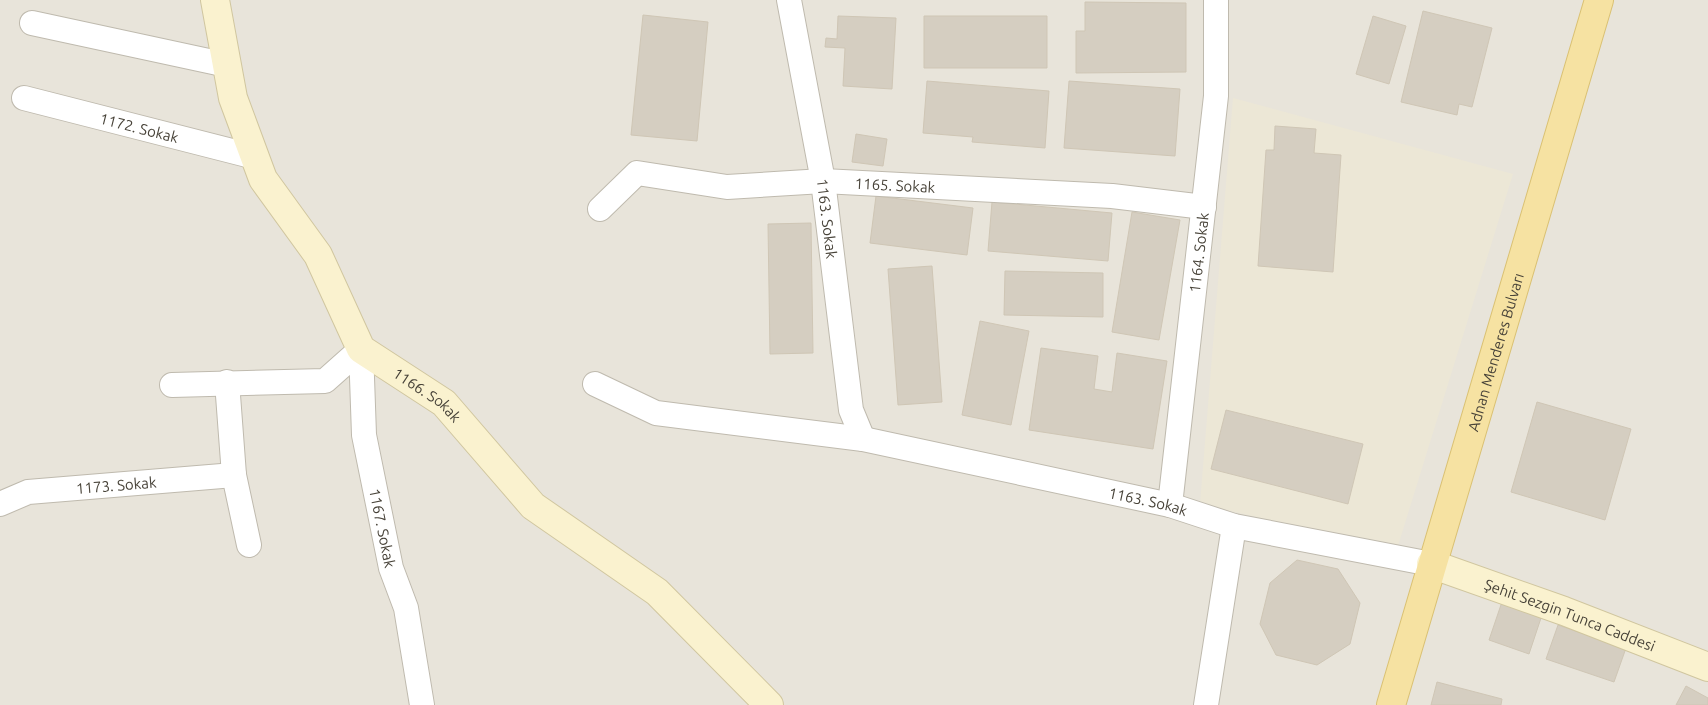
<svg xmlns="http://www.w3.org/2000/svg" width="1708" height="705" font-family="Ubuntu,sans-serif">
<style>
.residential{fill:#e8e4da}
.education{fill:#ece7d6}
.building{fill:#d5cec1;stroke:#cfc6b5}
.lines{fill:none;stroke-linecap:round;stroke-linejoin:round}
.street-casing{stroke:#bfbaae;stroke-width:26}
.secondary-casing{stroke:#d0c69f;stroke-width:30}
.primary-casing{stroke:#dac173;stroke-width:30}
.street{stroke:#fff;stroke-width:24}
.secondary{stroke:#faf2cf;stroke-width:28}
.primary{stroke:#f6e2a2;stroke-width:28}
.labels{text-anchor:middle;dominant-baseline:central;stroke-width:4;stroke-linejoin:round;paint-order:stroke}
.street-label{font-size:15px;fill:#484339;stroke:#fff}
</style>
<rect width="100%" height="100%" fill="#f4f2eb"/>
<!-- residential -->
<path class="residential" d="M 0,0 L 1708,0 L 1708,705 L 0,705 Z"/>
<!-- education -->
<path class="education" d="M 1233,98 L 1513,174 L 1397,549 L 1200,504 Z"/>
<!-- building -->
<path class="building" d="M 1085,2 L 1186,3 L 1186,72 L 1076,73 L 1076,31 L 1085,31 Z
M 1423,11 L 1492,28 L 1472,107 L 1459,104 L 1457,115 L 1401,102 Z
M 643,15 L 708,22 L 697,141 L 631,135 Z
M 838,16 L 896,18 L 892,89 L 843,86 L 845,48 L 825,47 L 826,38 L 837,39 Z
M 924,16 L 1047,16 L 1047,68 L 924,68 Z
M 1373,16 L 1406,26 L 1389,84 L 1356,74 Z
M 927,81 L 1049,91 L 1045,148 L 972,142 L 973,137 L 923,133 Z
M 1069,81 L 1180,89 L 1175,156 L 1064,148 Z
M 1275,126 L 1316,129 L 1314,153 L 1341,155 L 1333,272 L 1258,266 L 1266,150 L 1274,150 Z
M 856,134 L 887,139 L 883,166 L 852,162 Z
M 876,196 L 973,208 L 967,255 L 870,243 Z
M 992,202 L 1112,213 L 1108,261 L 988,251 Z
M 1132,212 L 1180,220 L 1159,340 L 1112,332 Z
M 811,223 L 813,353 L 770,354 L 768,224 Z
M 932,266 L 942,402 L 898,405 L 888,269 Z
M 1005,271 L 1103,273 L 1103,317 L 1004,315 Z
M 980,321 L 1029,331 L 1011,425 L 962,415 Z
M 1041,348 L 1098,356 L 1094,389 L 1112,392 L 1117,353 L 1167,361 L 1153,449 L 1029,430 Z
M 1537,402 L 1631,429 L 1605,520 L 1511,492 Z
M 1226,410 L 1363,444 L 1348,504 L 1211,469 Z
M 1297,560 L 1338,569 L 1360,603 L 1350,644 L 1317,665 L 1276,655 L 1260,624 L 1270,583 Z
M 1505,593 L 1545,606 L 1529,654 L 1489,640 Z
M 1558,625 L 1626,648 L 1614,682 L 1546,659 Z
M 1437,682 L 1502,699 L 1501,705 L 1431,705 Z
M 1686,686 L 1708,698 L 1708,705 L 1676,705 Z"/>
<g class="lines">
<defs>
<g id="street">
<path id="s1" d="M 789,0 L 823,181 L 851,410 L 863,439"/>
<path d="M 32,23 L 227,65"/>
<path id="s2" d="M 24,98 L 255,157"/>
<path id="s3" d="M 600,209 L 637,173 L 727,187 L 823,181 L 1112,196 L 1204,207"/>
<path id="s4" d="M 361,349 L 364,435 L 391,568 L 406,608 L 422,705"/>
<path d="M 227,382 L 234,475 L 249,545"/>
<path id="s5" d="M 595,384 L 656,413 L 863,439 L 1170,505 L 1234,526 L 1431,564"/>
<path d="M 172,385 L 325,381 L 361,349"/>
<path id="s6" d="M 0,504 L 28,492 L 234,475"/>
<path id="s7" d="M 1170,505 L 1216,96 L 1216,0"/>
<path d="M 1206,705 L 1234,526"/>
</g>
<g id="secondary">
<path id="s8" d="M 215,0 L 233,98 L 263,179 L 318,255 L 361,349 L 444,403 L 533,506 L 657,592 L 769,705"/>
<path id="s9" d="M 1431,564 L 1564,611 L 1708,667"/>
</g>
<g id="primary">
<path id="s10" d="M 1391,705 L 1599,0"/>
</g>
</defs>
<!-- street casing -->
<use href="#street" class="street-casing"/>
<!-- secondary casing -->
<use href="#secondary" class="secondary-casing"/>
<!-- primary casing -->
<use href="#primary" class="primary-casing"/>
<!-- street -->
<use href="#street" class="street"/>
<!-- secondary -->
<use href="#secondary" class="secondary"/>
<!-- primary -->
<use href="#primary" class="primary"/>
</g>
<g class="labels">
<!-- street labels -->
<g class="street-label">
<text stroke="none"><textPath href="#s2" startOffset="119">1172. Sokak</textPath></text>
<text stroke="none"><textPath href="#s3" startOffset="311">1165. Sokak</textPath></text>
<text stroke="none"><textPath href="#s1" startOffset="222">1163. Sokak</textPath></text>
<text stroke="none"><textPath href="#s7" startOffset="254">1164. Sokak</textPath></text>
<text stroke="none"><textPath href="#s10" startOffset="368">Adnan Menderes Bulvarı</textPath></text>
<text stroke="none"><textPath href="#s8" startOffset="464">1166. Sokak</textPath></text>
<text stroke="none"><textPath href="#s6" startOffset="119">1173. Sokak</textPath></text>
<text stroke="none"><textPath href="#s5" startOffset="568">1163. Sokak</textPath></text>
<text stroke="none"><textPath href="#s4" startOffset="181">1167. Sokak</textPath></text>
<text stroke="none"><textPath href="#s9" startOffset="148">Şehit Sezgin Tunca Caddesi</textPath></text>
</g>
</g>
</svg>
